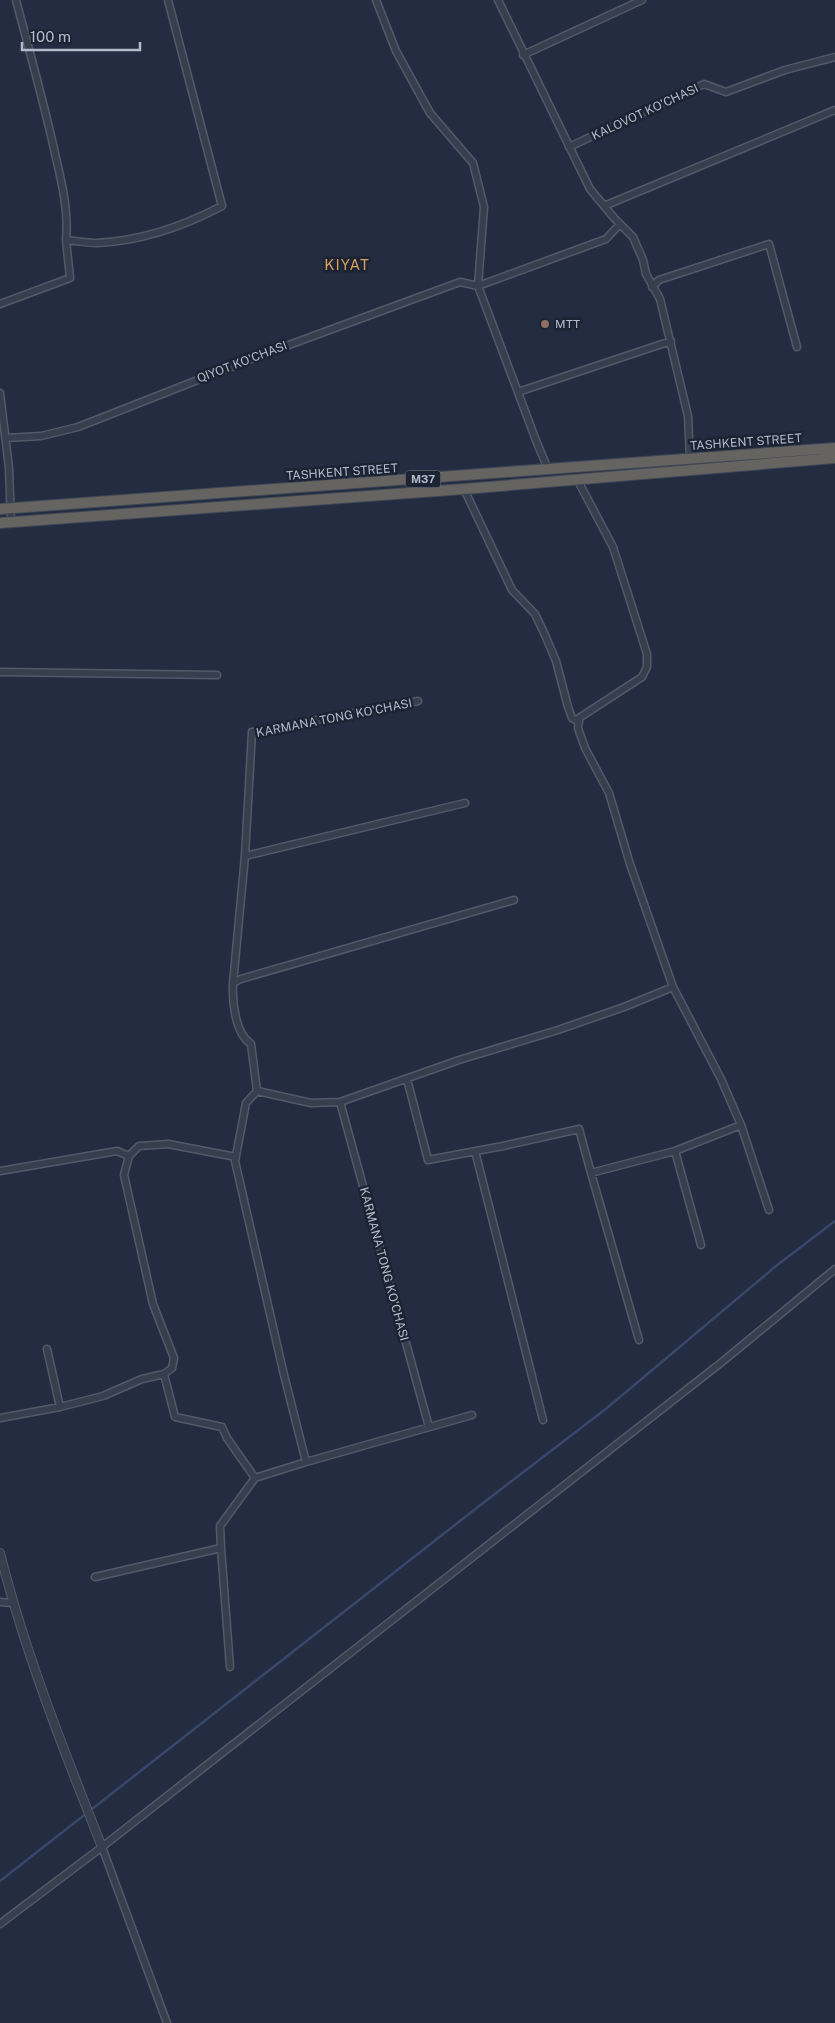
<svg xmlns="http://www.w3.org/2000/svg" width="835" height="2023" font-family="'Public Sans',sans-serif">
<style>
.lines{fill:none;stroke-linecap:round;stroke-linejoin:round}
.stream{stroke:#37486a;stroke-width:2.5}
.minor-casing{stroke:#525a6a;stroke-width:9}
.tertiary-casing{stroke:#525a6a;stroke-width:10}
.trunk-casing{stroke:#3f4757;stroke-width:12}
.minor{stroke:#373f4f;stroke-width:6}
.tertiary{stroke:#373f4f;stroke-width:8}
.trunk{stroke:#666461;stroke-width:10}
.education-dot{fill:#8d6e63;stroke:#1c2434;stroke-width:2}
.labels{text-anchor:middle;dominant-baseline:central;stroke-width:5;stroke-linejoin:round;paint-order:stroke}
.shield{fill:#1c2434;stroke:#868d9d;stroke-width:1}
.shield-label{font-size:11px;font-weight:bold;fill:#b3baca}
.street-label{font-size:12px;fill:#b3baca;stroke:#1c2434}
.poi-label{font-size:12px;fill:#b3baca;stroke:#1c2434;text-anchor:start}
.quarter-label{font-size:15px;letter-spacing:1px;fill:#db9f5d;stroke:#1c2434}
</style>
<rect width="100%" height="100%" fill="#232c40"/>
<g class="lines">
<!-- stream -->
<path class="stream" d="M 0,1881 L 474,1510 L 607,1408 L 776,1266 L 835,1221"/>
<defs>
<path id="minor" d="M 16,0 C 29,50 43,99 54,149 C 61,180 69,210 66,240
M 376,0 L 396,51 L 430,113 L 473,163 L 484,207 L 478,286 L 606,239 L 620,224
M 498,0 L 590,189 L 615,219 L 633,237 L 643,260 L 646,274 L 660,299 L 688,416 L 690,459
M 523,55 L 642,0
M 569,147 L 704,84 L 726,92 L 785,70 L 835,57
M 604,206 L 835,110
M 652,287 L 659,280 L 769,244 L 797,347
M 0,304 L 70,278 L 66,240 C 76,241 87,243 97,243 C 140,241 184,226 222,206 L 168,0
M 518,392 L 671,341
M 0,393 L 9,468 L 11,522
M 6,438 L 41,436 L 78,427 L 259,356 L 460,282 L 478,286 L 537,443 L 548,469
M 464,489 L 512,590 L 535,614 L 545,635 L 556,661 L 568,707 L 572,718 L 579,722
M 0,672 L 217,675
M 245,856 L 465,803
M 233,983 L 245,856 L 252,732 L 418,701
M 673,987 L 721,1079 L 741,1125 L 769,1210
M 407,1079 L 428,1160 L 503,1146 L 579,1129 L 591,1173 L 675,1151 L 741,1125
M 257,1091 L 311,1103 L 340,1102 L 459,1060 L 558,1030 L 624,1007 L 673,987 L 630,864 L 609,793 L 585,748 L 578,728 L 579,718 L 642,677 L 647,667 L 647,654 L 613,547 L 577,479
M 257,1091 L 251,1044 C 235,1033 232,1002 233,983 L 241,979 L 514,900
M 340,1102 L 429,1427
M 475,1151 L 543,1420
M 675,1151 L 701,1245
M 0,1171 L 117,1151 L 129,1156
M 591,1173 L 639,1340
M 47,1349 L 60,1407
M 164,1374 L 172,1368 L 174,1358 L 153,1304 L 124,1175 L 129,1156 L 139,1146 L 168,1144 L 236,1157
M 0,1418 L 60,1407 L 103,1396 L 142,1379 L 164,1374 L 175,1417 L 222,1427 L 227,1438 L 255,1478 L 306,1462 L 284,1375 L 235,1161 L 246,1103 L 257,1091
M 306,1462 L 472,1415
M 221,1548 L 230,1667
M 95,1577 L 221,1548 L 220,1526 L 255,1478
M 0,1602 L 12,1603
M 102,1847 L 167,2023
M 0,1924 L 102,1847 L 722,1362 L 835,1269"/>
<path id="tertiary" d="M 0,1553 C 25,1653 64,1751 102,1847"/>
<path id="trunk" d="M 0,509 L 835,448
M 0,523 L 464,489 L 835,458"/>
</defs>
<!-- minor casing -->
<use href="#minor" class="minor-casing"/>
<!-- tertiary casing -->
<use href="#tertiary" class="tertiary-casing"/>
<!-- trunk casing -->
<use href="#trunk" class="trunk-casing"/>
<!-- minor -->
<use href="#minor" class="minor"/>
<!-- tertiary -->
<use href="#tertiary" class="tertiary"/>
<!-- trunk -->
<use href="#trunk" class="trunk"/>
</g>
<!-- markers -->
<circle class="education-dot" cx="545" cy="324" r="5"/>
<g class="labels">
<!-- shield labels -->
<rect class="shield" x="405.5" y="470.5" width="35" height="17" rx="4"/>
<g class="shield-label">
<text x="423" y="479">M37</text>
</g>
<!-- street labels -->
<g class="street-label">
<text transform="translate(645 112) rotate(-25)">KALOVOT KO'CHASI</text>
<text transform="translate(242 362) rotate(-21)">QIYOT KO'CHASI</text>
<text transform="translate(746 442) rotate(-4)">TASHKENT STREET</text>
<text transform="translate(342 472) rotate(-4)">TASHKENT STREET</text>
<text transform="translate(334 718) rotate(-11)">KARMANA TONG KO'CHASI</text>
<text transform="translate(384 1264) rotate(75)">KARMANA TONG KO'CHASI</text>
</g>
<!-- poi labels -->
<g class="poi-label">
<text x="555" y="324">MTT</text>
</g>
<!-- quarter labels -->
<g class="quarter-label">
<text x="347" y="264">KIYAT</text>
</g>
</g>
<!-- scale -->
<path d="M22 42v8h118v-8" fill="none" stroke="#b3baca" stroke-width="2.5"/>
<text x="30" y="42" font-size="15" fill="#b3baca" stroke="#1c2434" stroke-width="4" paint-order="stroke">100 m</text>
</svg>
